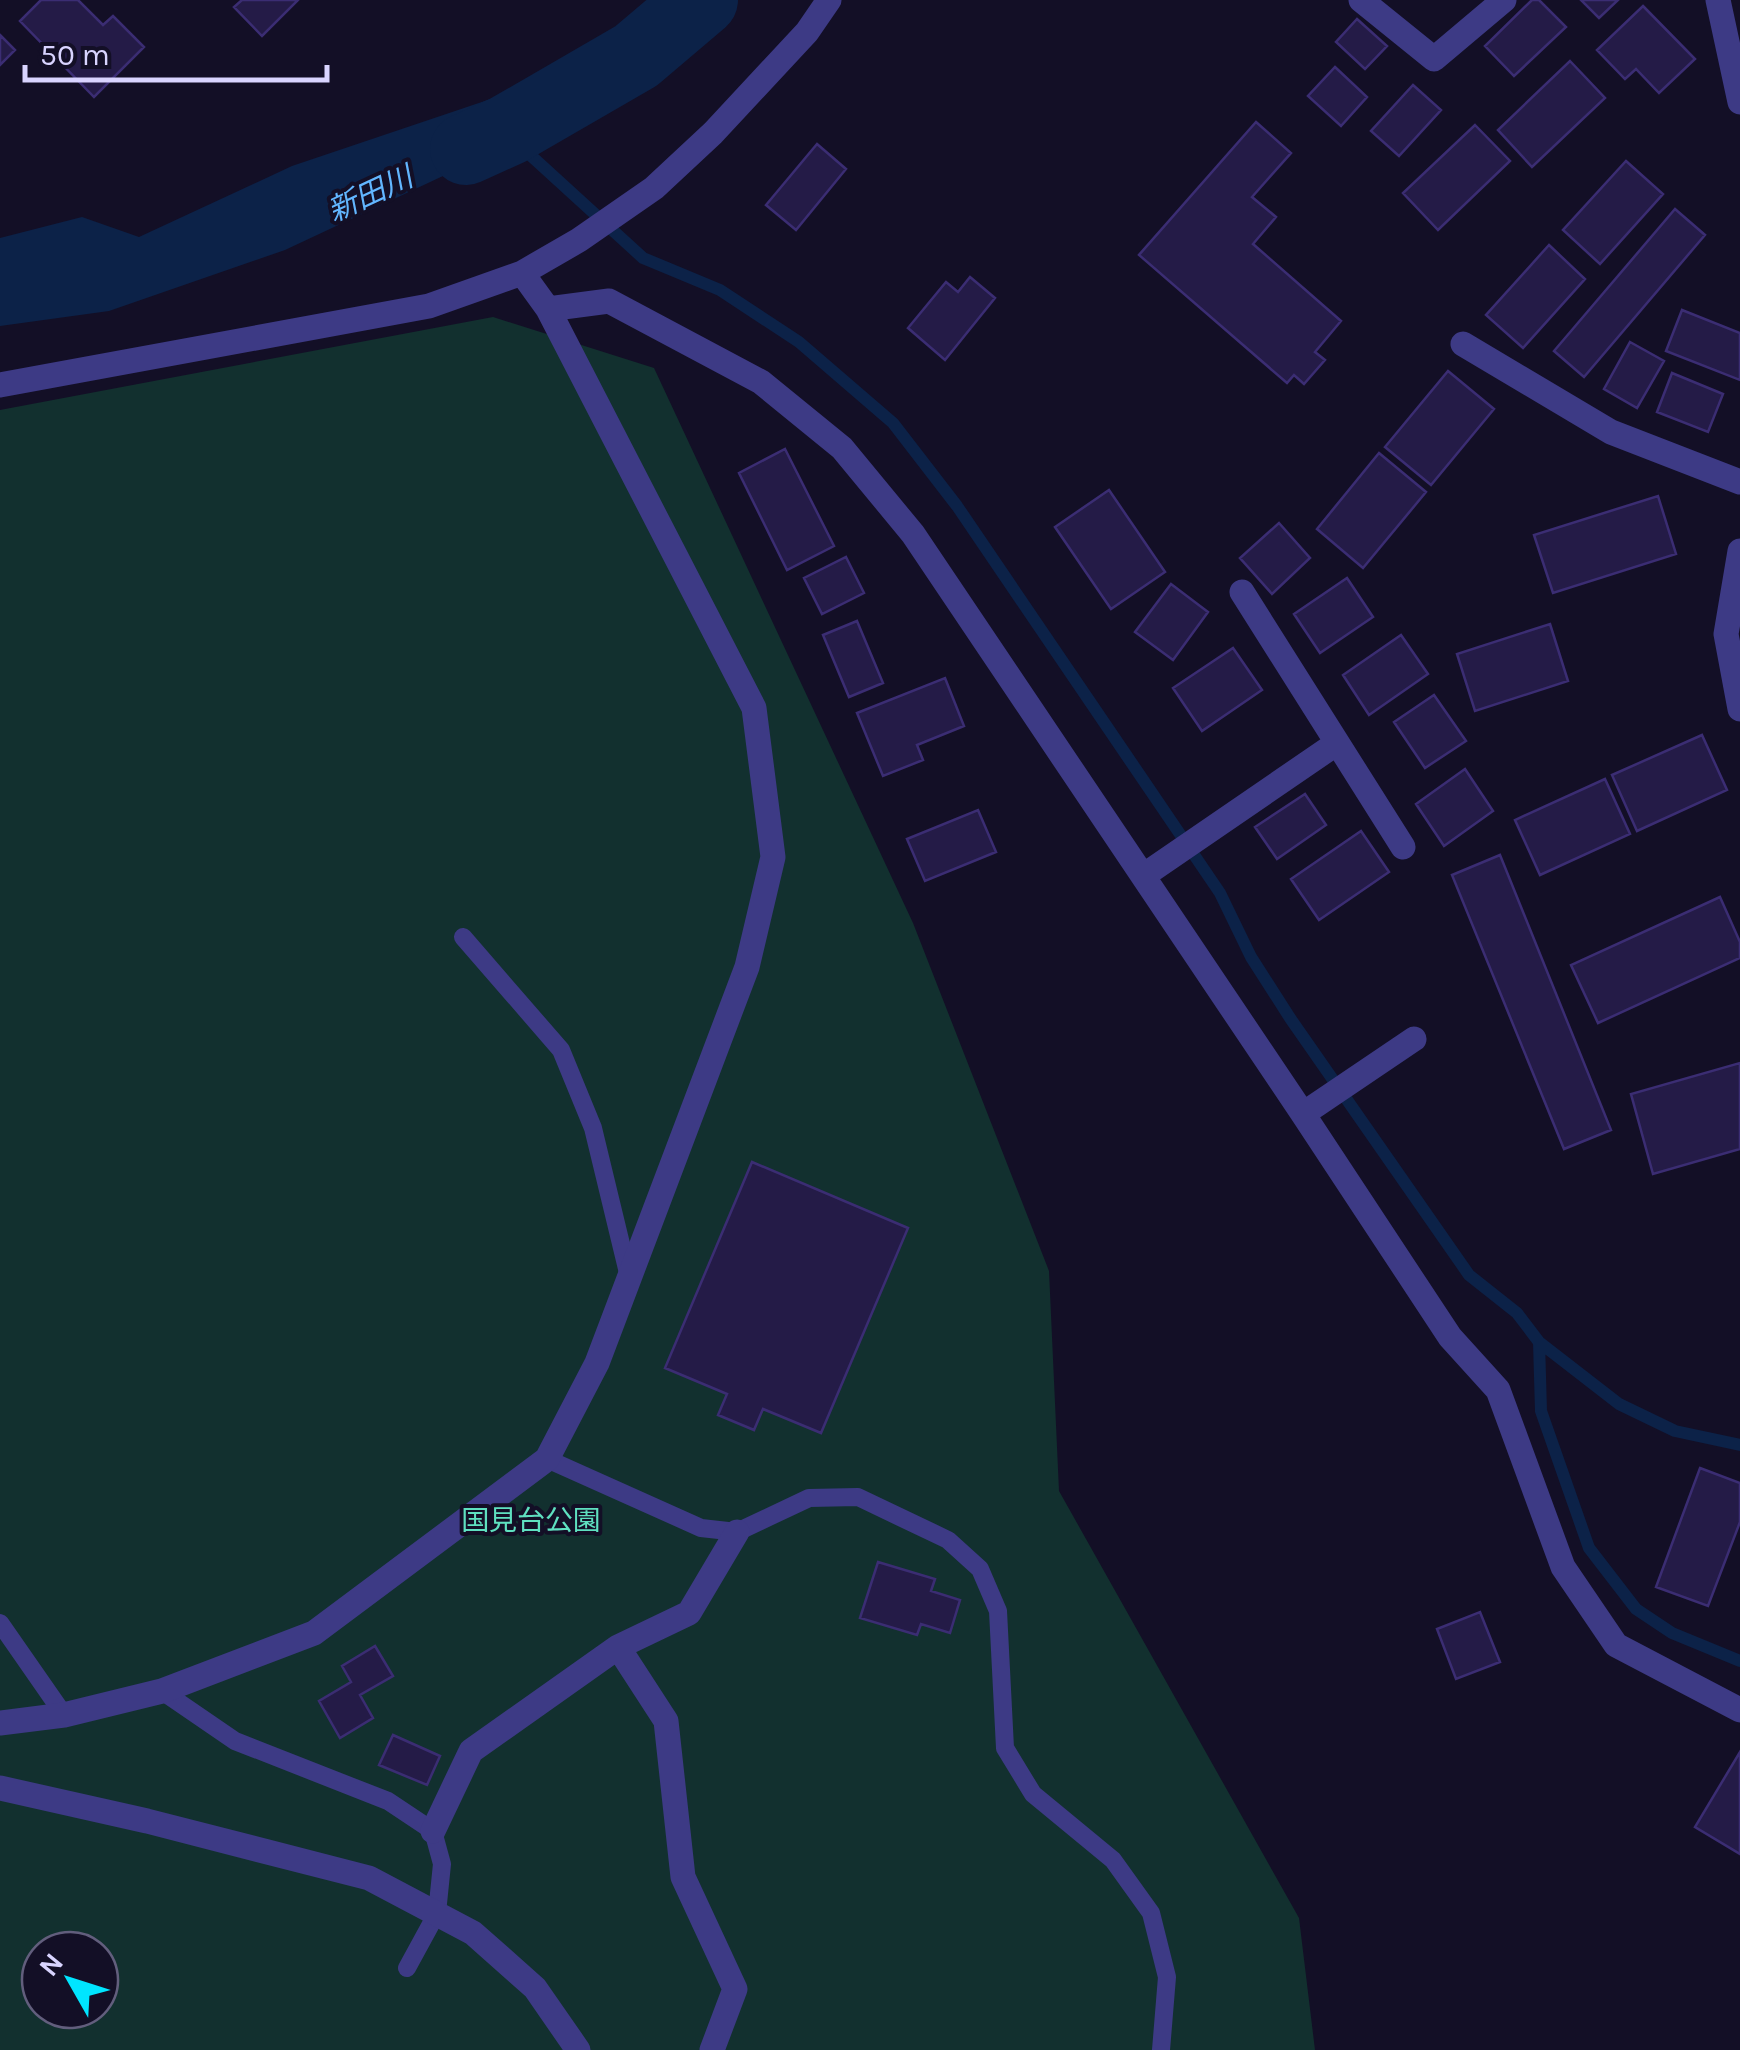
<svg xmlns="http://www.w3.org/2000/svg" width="1740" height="2050" font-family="Karla,'Noto Sans JP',sans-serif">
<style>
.green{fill:#12302f;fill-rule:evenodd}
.water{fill:#0c2248}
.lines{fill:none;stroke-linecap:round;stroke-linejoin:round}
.stream{stroke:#0c2248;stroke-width:12}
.river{stroke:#0c2248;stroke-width:72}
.building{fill:#241b47;stroke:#3b2d73;stroke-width:2.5}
.service{stroke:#3d3a85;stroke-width:18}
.pedestrian{stroke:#3d3a85;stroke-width:25}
.minor{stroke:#3d3a85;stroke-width:25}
.labels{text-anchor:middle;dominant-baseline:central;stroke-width:8;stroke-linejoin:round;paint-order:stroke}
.park-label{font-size:28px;fill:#5fe0c0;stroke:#130f26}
.water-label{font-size:30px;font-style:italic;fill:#62b6ff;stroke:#130f26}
</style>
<rect width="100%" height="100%" fill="#130f26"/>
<!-- green -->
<path class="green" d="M 493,317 L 654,368 L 913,923 L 1049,1271 L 1059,1491 L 1299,1918 L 1315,2050 L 0,2050 L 0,410 ZM 40,1950 L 100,1950 L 100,2010 L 40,2010 Z"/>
<!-- water -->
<path class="water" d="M 529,86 L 555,99 L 545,124 L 507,146 L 285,250 L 109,311 L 0,326 L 0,238 L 82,217 L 139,237 L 292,166 Z"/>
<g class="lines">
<!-- stream -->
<path class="stream" d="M 508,130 L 528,153 L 643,258 L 720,290 L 799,342 L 893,423 L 957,506 L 1220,893 L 1251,957 L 1290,1018 L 1469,1275 L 1517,1313 L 1539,1342 L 1619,1404 L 1675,1431 L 1740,1445
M 1539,1342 L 1541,1411 L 1589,1548 L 1636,1609 L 1672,1633 L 1740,1661"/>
<!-- river -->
<path class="river" d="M 466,149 L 508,130 L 636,56 L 702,0"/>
</g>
<!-- building -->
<path class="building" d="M 41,0 L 78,0 L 103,25 L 113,16 L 144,47 L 94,97 L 20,21 Z
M 242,0 L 298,0 L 262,36 L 234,7 Z
M 1532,0 L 1539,0 L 1566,27 L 1514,76 L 1485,46 Z
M 1581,0 L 1618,0 L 1599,18 Z
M 1643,6 L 1695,59 L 1659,93 L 1636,69 L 1625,79 L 1597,50 Z
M 1357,19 L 1387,46 L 1365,69 L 1336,42 Z
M 0,35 L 15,50 L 0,65 Z
M 1570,61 L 1605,98 L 1532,167 L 1498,130 Z
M 1335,67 L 1367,97 L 1341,126 L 1308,96 Z
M 1413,85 L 1441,110 L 1399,156 L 1371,131 Z
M 1256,122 L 1291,153 L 1252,197 L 1276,217 L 1253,244 L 1341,321 L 1315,352 L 1325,360 L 1304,384 L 1294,375 L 1287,383 L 1139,255 Z
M 1475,125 L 1510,161 L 1438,230 L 1403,193 Z
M 817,144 L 846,169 L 796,230 L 766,205 Z
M 1626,161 L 1663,194 L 1600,264 L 1563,230 Z
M 1675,209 L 1705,235 L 1584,377 L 1554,351 Z
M 1549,245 L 1585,279 L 1523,348 L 1486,315 Z
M 970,277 L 995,298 L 945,360 L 908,328 L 946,282 L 958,292 Z
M 1682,310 L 1740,333 L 1740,380 L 1666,351 Z
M 1630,342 L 1664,361 L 1637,408 L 1604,389 Z
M 1448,371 L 1494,409 L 1431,485 L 1385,447 Z
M 1672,373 L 1723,394 L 1708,432 L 1657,412 Z
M 785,449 L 834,546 L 787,570 L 739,473 Z
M 1379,453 L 1426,492 L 1363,568 L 1317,529 Z
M 1109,490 L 1165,572 L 1111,609 L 1055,527 Z
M 1658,496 L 1676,554 L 1553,593 L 1534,535 Z
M 1279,523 L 1310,558 L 1272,594 L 1240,558 Z
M 846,557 L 864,593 L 822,614 L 804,578 Z
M 1347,578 L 1373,617 L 1320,653 L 1294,614 Z
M 1171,584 L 1208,612 L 1173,660 L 1135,632 Z
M 857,621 L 883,683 L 849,697 L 823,635 Z
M 1550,624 L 1568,681 L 1475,711 L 1457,654 Z
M 1401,635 L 1428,674 L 1369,715 L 1343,675 Z
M 1233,648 L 1262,690 L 1202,731 L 1173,688 Z
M 945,678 L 964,726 L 917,745 L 923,760 L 883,776 L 857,713 Z
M 1434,695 L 1466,741 L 1425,768 L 1394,722 Z
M 1702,735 L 1727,790 L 1637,831 L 1612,775 Z
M 1465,769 L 1493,811 L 1444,846 L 1416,804 Z
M 1605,779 L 1630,834 L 1540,875 L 1515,820 Z
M 1305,794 L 1326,825 L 1277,859 L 1255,827 Z
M 978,810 L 996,852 L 925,881 L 907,839 Z
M 1361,831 L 1389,872 L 1319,920 L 1291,879 Z
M 1500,855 L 1611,1130 L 1564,1149 L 1452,875 Z
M 1720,897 L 1740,942 L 1740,958 L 1598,1023 L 1571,965 Z
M 1740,1063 L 1740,1149 L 1653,1174 L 1631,1094 Z
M 752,1162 L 908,1228 L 821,1433 L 763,1409 L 754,1430 L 718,1415 L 727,1394 L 665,1368 Z
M 1700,1468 L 1740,1483 L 1740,1522 L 1708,1606 L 1656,1587 Z
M 878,1562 L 935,1579 L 931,1591 L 960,1600 L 950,1633 L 921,1624 L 917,1635 L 860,1618 Z
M 1480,1612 L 1500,1662 L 1456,1679 L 1437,1629 Z
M 375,1646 L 393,1676 L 360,1695 L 373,1718 L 340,1738 L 319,1701 L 351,1682 L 342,1666 Z
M 393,1735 L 440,1756 L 427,1785 L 379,1765 Z
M 1740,1752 L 1740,1854 L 1695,1827 Z"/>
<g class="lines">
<!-- service -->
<path class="service" d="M 463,937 L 561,1050 L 593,1128 L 629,1277
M 547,1459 L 701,1528 L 737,1532 L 809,1498 L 858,1497 L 948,1540 L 980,1569 L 998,1611 L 1005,1748 L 1033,1794 L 1113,1860 L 1151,1913 L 1167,1977 L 1161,2050
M 0,1623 L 64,1715
M 162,1691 L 235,1741 L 388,1801 L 433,1831 L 442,1864 L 437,1913 L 407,1968"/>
<!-- pedestrian -->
<path class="pedestrian" d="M 618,1647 L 666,1721 L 683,1877 L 735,1989 L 712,2050
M 0,1788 L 147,1821 L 369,1878 L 473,1933 L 535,1988 L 578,2050
M 433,1831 L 471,1751 L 618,1647 L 689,1613 L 737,1532"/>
<!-- minor -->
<path class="minor" d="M 1361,0 L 1434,59 L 1504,0
M 1718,0 L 1740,102
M 548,309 L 609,301 L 761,382 L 842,448 L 913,534 L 1303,1114 L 1450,1337 L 1498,1390 L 1563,1567 L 1616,1645 L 1740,1710
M 1463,344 L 1611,432 L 1740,482
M 0,385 L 429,306 L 522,273 L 579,240 L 654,188 L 713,133 L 807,32 L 829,0
M 1740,551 L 1726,634 L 1740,709
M 1242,592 L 1403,847
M 1143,876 L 1337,743
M 1303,1114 L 1414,1039
M 0,1723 L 64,1715 L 162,1691 L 314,1633 L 547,1459 L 597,1363 L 747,967 L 773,857 L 754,708 L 548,309 L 522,273"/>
</g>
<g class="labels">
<!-- park labels -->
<g class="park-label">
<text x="531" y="1520">国見台公園</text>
</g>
<!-- water labels -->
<g class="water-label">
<text transform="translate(370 194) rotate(-25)">新田川</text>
</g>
</g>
<!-- north arrow -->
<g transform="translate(70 1980) rotate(309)"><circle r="48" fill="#130f26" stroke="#625e7d" stroke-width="2.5"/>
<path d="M0-8L18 38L0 25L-18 38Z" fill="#00e5ff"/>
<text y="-15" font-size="28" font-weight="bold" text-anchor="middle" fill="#d9d4ff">N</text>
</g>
<!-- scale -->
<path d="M25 65v15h302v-15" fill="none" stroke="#d9d4ff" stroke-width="5"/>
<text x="40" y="65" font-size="30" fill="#d9d4ff" stroke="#130f26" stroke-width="8" paint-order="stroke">50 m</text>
</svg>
